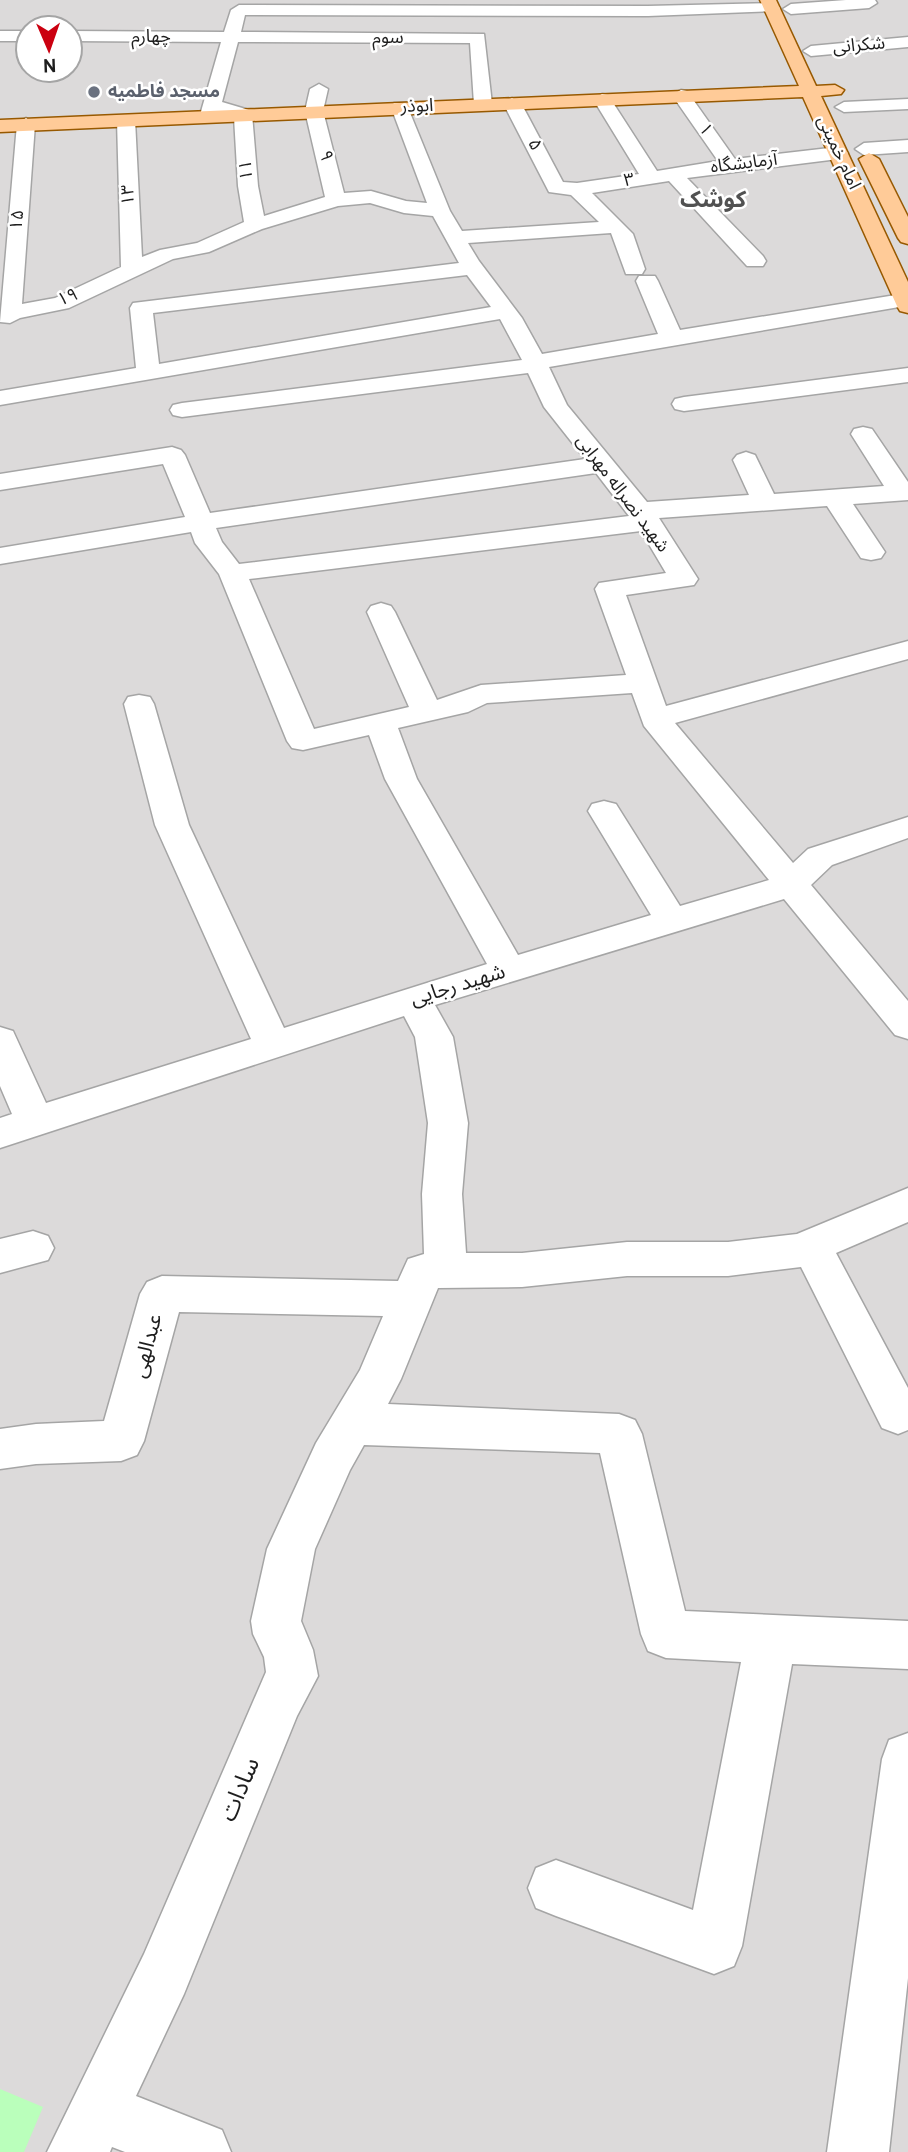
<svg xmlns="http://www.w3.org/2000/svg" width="908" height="2152" font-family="Overpass,'Noto Sans Arabic',sans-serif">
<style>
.residential{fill:#dcdada;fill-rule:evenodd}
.park{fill:#baffbb}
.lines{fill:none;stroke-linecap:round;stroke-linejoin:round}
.minor-casing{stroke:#a5a5a5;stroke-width:3}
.major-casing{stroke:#975900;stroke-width:3}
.minor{fill:#fff;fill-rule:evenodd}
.major{fill:#ffcb98;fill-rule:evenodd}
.worship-dot{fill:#6b7280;stroke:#fff;stroke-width:2.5}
.labels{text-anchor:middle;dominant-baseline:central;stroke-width:5;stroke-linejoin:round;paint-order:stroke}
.far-street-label{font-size:18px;fill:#1e1e1e;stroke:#fff}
.far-worship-label{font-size:18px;font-weight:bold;fill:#5b616d;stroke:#fff;text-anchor:start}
.street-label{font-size:21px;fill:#1e1e1e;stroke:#fff}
.far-district-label{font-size:23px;font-weight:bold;fill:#515151;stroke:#fff}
.near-street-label{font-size:24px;fill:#1e1e1e;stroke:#fff}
</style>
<rect width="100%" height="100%" fill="#f0eae2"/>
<!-- residential -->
<path class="residential" d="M 0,0 L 908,0 L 908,2152 L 0,2152 ZM 28,28 L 70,28 L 70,70 L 28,70 Z"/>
<!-- park -->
<path class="park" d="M 0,2089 L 43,2107 L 24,2152 L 0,2152 Z"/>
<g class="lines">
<defs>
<path id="minor" d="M 846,0 L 875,0 L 877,3 L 869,8 L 791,14 L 783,9 L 791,4 Z
M 772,3 L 780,8 L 778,11 L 648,16 L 245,15 L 241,32 L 484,34 L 492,104 L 483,109 L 474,104 L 470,43 L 238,42 L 222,102 L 249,110 L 252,114 L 258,186 L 264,216 L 325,197 L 305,111 L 310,89 L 319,84 L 328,89 L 323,111 L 344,193 L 371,191 L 406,201 L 427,203 L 391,107 L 394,103 L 406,103 L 450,211 L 462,231 L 599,222 L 571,195 L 549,192 L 503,103 L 512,98 L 521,103 L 563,182 L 577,183 L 639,174 L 593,99 L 602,94 L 608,95 L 657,171 L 718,161 L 672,95 L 681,90 L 687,91 L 735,159 L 838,147 L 848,153 L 838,159 L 687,178 L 763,256 L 766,261 L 763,266 L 747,266 L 669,181 L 592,193 L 633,234 L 645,269 L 642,274 L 626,274 L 611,233 L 468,243 L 479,261 L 522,318 L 542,354 L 658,334 L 636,281 L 639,276 L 655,276 L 658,281 L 680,330 L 908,293 L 908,305 L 905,306 L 549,367 L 567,405 L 647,502 L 749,495 L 733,460 L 737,455 L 746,452 L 755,455 L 774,494 L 884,486 L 851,434 L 854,429 L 863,427 L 872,429 L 908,482 L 908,500 L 853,504 L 885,552 L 881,558 L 871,560 L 861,558 L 827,506 L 659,518 L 698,579 L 694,585 L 626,595 L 666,706 L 908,641 L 908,659 L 675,723 L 793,863 L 808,849 L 908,817 L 908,838 L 832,865 L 811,885 L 908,1001 L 908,1039 L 895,1035 L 784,899 L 435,1005 L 453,1037 L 468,1123 L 462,1194 L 466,1253 L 522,1253 L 627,1242 L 728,1242 L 797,1234 L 908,1188 L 908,1222 L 836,1253 L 908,1388 L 908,1430 L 898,1434 L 882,1428 L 801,1267 L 728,1276 L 627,1276 L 522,1287 L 438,1288 L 401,1379 L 388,1404 L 619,1414 L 635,1420 L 642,1434 L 685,1611 L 908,1621 L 908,1669 L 792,1664 L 742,1946 L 734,1966 L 714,1974 L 556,1916 L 536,1908 L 528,1888 L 536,1868 L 556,1860 L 693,1910 L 741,1662 L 666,1658 L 648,1651 L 641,1634 L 600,1453 L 364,1445 L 350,1470 L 315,1549 L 301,1621 L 313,1650 L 318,1676 L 297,1716 L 184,1994 L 136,2096 L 222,2130 L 231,2152 L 125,2152 L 112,2147 L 110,2152 L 47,2152 L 144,1954 L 266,1672 L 264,1657 L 253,1634 L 251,1621 L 267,1549 L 316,1443 L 360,1370 L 383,1316 L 179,1312 L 144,1441 L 137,1455 L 121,1461 L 36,1464 L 0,1469 L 0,1429 L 36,1424 L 104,1421 L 140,1294 L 147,1282 L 162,1276 L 398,1281 L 408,1259 L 424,1254 L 422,1194 L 428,1123 L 415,1037 L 404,1016 L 0,1148 L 0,1118 L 12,1114 L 0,1086 L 0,1027 L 13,1031 L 46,1103 L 251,1039 L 155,825 L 124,704 L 128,697 L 139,695 L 150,697 L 154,704 L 189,825 L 284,1028 L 487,964 L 385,779 L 369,735 L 303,750 L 292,748 L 287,741 L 219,574 L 195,543 L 191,532 L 0,564 L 0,548 L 185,517 L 163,464 L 0,490 L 0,474 L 172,447 L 181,450 L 185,455 L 210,513 L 585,459 L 544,407 L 528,373 L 182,417 L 173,415 L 170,410 L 173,405 L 182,403 L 522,360 L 500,319 L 0,405 L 0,391 L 136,368 L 130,308 L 133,303 L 459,263 L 433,216 L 404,213 L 370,203 L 338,206 L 262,229 L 209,252 L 173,259 L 69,308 L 20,318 L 10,323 L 0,322 L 17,124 L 26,118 L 35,124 L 22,304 L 55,298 L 121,267 L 117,120 L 120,116 L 132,116 L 135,120 L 142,257 L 160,250 L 197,243 L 244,222 L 238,186 L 234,117 L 219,112 L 215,119 L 209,120 L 200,115 L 221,42 L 70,41 L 70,31 L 224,32 L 231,10 L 239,5 L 648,6 ZM 467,275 L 491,307 L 159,364 L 153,313 ZM 596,473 L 629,516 L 239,564 L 222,542 L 216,528 ZM 641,531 L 666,573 L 599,583 L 595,589 L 626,675 L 481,685 L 437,700 L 395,612 L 391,606 L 381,603 L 371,606 L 367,612 L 409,707 L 314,729 L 249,579 ZM 632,693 L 644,726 L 769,880 L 680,906 L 616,804 L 604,801 L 592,804 L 588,811 L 651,915 L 518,955 L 417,779 L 398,728 L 468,712 L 487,703 Z
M 0,31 L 28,31 L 28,41 L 0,41 Z
M 908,37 L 908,47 L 811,56 L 803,51 L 811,46 Z
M 908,99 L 908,109 L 844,112 L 835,107 L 844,102 Z
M 908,140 L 908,152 L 864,155 L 855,149 L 864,143 Z
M 908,368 L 908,382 L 684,411 L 675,409 L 672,404 L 675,399 L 684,397 Z
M 33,1231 L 48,1236 L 54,1248 L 48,1260 L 0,1273 L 0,1239 Z
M 908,1733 L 908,1978 L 889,2152 L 827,2152 L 882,1759 L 889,1740 Z"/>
<path id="major" d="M 760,0 L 776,0 L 816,86 L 835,85 L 844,90 L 841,94 L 821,96 L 908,282 L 908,313 L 900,311 L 897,306 L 803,97 L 0,132 L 0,120 L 799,86 Z
M 869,153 L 879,159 L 908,217 L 908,244 L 901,242 L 898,238 L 859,159 Z"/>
</defs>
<!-- minor casing -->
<use href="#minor" class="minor-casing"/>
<!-- major casing -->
<use href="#major" class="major-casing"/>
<!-- minor -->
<use href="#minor" class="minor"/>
<!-- major -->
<use href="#major" class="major"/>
</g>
<!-- markers -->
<circle class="worship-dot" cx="94" cy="92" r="7"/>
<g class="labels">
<!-- far-street labels -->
<g class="far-street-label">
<text x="151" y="37">چهارم</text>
<text x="388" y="38">سوم</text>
<text transform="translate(859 46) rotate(-5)">شکرانی</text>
<text transform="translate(417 107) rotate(-2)">ابوذر</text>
<text transform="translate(705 130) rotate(54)">۱</text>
<text transform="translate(534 145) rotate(63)">۵</text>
<text transform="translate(838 153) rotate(65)">امام خمینی</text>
<text transform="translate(325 156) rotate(76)">۹</text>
<text transform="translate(744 164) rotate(-7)">آزمایشگاه</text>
<text transform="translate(247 170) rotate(-94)">۱۱</text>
<text transform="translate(629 181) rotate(-9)">۳</text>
<text transform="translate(129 195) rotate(-92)">۱۳</text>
<text transform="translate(18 220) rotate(-85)">۱۵</text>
<text transform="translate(68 298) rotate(-21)">۱۹</text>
<text transform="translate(622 494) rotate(53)">شهید نصراله مهرابی</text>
</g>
<!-- far-worship labels -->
<g class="far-worship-label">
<text x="108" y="92">مسجد فاطمیه</text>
</g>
<!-- street labels -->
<g class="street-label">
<text transform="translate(458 986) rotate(-17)">شهید رجایی</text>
<text transform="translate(148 1346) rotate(-75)">عبدالهی</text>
</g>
<!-- far-district labels -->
<g class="far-district-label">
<text x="713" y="201">کوشک</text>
</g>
<!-- near-street labels -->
<g class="near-street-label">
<text transform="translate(241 1790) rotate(-67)">سادات</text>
</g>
</g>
<!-- north arrow -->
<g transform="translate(49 49) rotate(178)"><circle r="33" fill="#ffffff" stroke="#a5a5a5" stroke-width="2"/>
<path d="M0-5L12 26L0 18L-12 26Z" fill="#cb0010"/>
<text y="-10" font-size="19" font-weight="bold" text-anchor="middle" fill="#1e1e1e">N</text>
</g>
</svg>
